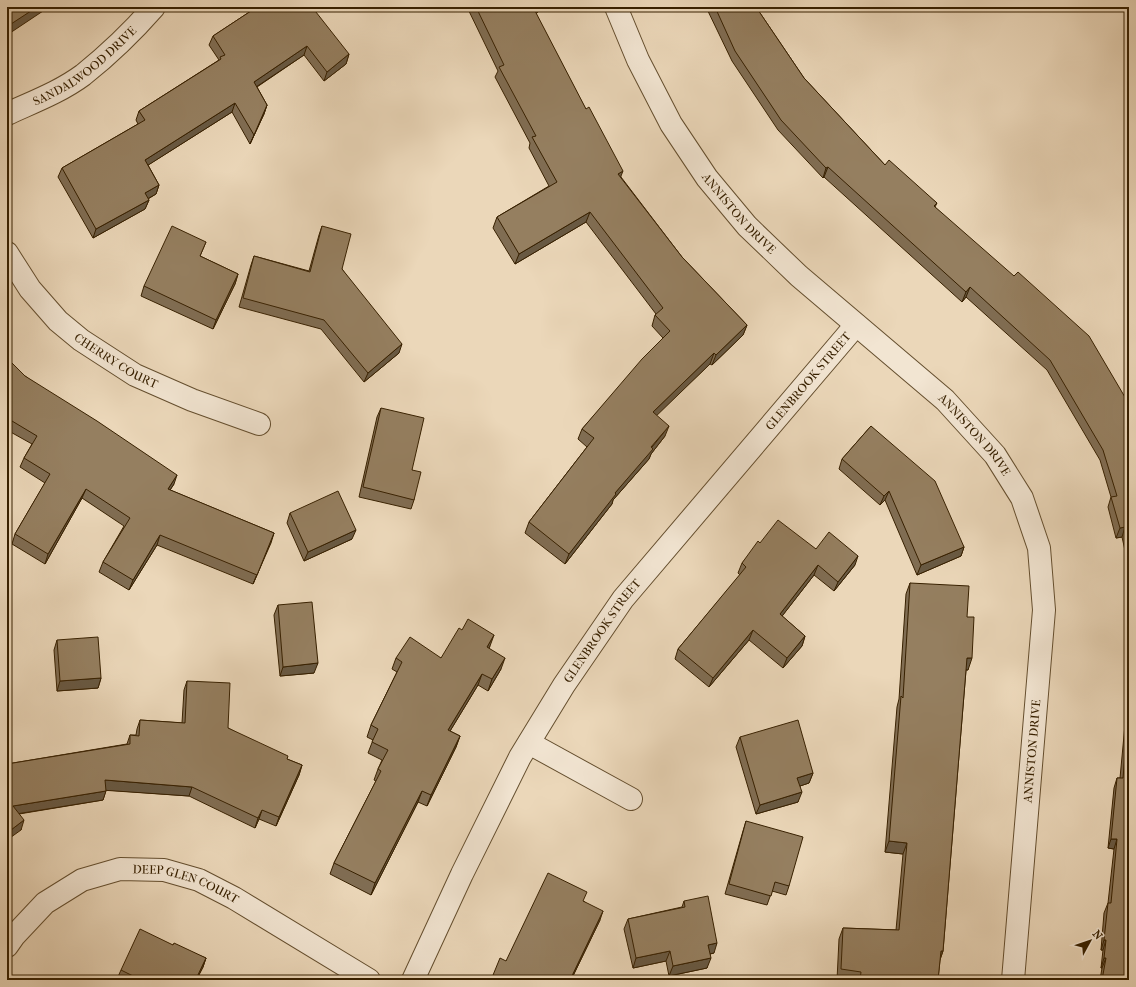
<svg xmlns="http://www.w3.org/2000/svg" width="1136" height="987" font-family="'IM FELL French Canon',serif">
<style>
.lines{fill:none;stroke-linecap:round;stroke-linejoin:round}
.minor-casing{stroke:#644e2e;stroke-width:24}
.minor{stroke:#f2e5d2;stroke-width:22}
.wall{fill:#806d53;stroke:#372000}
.shaded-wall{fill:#685943;stroke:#372000}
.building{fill:#957f60;stroke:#372000}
.labels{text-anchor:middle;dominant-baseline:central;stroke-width:4;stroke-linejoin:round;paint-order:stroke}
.street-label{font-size:12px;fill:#372000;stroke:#f2e5d2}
</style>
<rect width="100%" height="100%" fill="#ebd7b9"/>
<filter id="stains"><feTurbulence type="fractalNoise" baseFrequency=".005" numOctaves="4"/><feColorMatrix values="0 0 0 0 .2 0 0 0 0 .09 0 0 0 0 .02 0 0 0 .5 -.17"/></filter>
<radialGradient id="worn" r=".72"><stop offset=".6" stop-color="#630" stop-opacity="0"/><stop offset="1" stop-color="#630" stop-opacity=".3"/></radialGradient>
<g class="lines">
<defs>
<g id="minor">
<path id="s1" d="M 616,7 L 638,60 L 671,124 L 707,178 L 747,226 L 799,276 L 945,400 L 995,455 L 1022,498 L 1039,548 L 1044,610 L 1013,980"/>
<path id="s2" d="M 7,114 C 33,102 60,92 83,75 C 108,55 133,31 154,7"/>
<path id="s3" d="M 7,253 L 30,289 L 58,321 L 81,340 L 135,375 L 192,400 L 259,424"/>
<path d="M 529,743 L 631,799"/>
<path id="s4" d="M 7,946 L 14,936 L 45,903 L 82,880 L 120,869 L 164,870 L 199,880 L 234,898 L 369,980"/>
<path id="s5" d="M 413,980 L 462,874 L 520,757 L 564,685 L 623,599 L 856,325"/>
</g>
</defs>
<!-- minor casing -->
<use href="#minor" class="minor-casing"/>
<!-- minor -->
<use href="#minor" class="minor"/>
</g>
<!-- wall -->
<path class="wall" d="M 257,7 L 349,54 L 346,64 L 324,81 L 304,55 L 257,87 L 267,105 L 264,114 L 250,144 L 232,112 L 148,165 L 159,185 L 156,194 L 148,199 L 149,200 L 145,209 L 93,238 L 58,177 L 62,168 L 138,124 L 136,120 L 139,111 L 219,60 L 209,45 L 213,36 Z
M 467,7 L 540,7 L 537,13 L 536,14 L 621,177 L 682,257 L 747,325 L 743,335 L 712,365 L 710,364 L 656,415 L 665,436 L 651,454 L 649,459 L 613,500 L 612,504 L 565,564 L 525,533 L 529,522 L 587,447 L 578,439 L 582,429 L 663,338 L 652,326 L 655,315 L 656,314 L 586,222 L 515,264 L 493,228 L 497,217 L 549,186 L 529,148 L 530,143 L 495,77 L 498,71 Z
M 706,7 L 756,7 L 804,78 L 885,165 L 937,203 L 935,207 L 1129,404 L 1129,564 L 1128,564 L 1122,537 L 1116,538 L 1108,507 L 1111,497 L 1100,460 L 1047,370 L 966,297 L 962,302 L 824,177 L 823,178 L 778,130 L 732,61 Z
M 322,226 L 342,269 L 399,353 L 364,382 L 321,329 L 239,307 L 251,265 L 254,256 L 309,271 L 319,235 Z
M 206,242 L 200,256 L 238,274 L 235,284 L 213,329 L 141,296 L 144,286 Z
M 7,358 L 25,376 L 174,484 L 170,490 L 274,533 L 253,584 L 157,545 L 129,590 L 99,572 L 103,562 L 124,526 L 82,498 L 45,564 L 12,544 L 15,534 L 45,483 L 20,467 L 24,458 L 32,444 L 7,430 Z
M 381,408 L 412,470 L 414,500 L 411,509 L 359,497 L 377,417 Z
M 871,426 L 964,547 L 961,556 L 917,575 L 885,500 L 880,505 L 839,469 L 842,459 Z
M 290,513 L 352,539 L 304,561 L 287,523 Z
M 760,543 L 816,549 L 855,565 L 834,591 L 814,575 L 782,616 L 805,636 L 802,646 L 783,668 L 749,640 L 709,687 L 675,659 L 678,649 L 740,575 L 738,573 L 742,563 Z
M 910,583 L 967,617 L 968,670 L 966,670 L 943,951 L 940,960 L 938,980 L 837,980 L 839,939 L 843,928 L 896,930 L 903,854 L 885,852 L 897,707 L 899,699 L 906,594 Z
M 278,605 L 314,673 L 280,676 L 274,615 Z
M 57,640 L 101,678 L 98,688 L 57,691 L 54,650 Z
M 490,646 L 489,648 L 501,669 L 488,691 L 478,685 L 450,731 L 460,736 L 456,747 L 427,806 L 418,802 L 371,895 L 330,874 L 334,863 L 376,781 L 374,780 L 378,769 L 382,760 L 368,753 L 373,740 L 367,737 L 371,725 L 397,672 L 392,669 L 396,658 L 441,658 Z
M 187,681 L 228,728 L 287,759 L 302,765 L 299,775 L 276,826 L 259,819 L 255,828 L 189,796 L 106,790 L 103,800 L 19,814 L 21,830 L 7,764 L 127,744 L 130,735 L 136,735 L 137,729 L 140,720 L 182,723 L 184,690 Z
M 1129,682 L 1129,980 L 1100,980 L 1102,968 L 1101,968 L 1103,950 L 1101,950 L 1104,913 L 1108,903 L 1114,849 L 1108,848 L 1114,788 L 1117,778 L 1120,778 Z
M 740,737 L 813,773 L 809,783 L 800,786 L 798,802 L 756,814 L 736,747 Z
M 746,821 L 789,886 L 786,895 L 772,891 L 767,905 L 725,894 L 743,831 Z
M 584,901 L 600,920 L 571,980 L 491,980 L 506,961 Z
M 684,901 L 714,953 L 710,954 L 707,968 L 669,976 L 666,961 L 633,968 L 624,929 L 628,919 L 682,907 Z
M 173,945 L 206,958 L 203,967 L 197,979 L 200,980 L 120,980 L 117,979 L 121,970 Z"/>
<!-- shaded-wall -->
<path class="shaded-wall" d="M 37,7 L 49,7 L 7,35 L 7,25 Z
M 533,7 L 540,7 L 537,13 L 529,18 Z
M 307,46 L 304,55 L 250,91 L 254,82 Z
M 349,54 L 346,64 L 324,81 L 327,72 Z
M 235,103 L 232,112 L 142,169 L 145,160 Z
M 267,105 L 264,114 L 250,144 L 254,135 Z
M 828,167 L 824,177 L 823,178 L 826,168 Z
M 623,171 L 619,181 L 618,174 Z
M 159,185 L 156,194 L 142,202 L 145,193 Z
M 149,200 L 145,209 L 93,238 L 96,229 Z
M 590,212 L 586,222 L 515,264 L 519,254 Z
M 238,274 L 235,284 L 213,329 L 216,320 Z
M 970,287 L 966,297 L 962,302 L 966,292 Z
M 747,325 L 743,335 L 712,365 L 716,355 Z
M 402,344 L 399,353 L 364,382 L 368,373 Z
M 714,353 L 710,364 L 649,423 L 653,412 Z
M 669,426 L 665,436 L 651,454 L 649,459 L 613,500 L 612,504 L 565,564 L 569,554 L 615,493 Z
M 177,475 L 174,484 L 164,499 L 168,489 Z
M 86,489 L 82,498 L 45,564 L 48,554 Z
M 889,491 L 885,500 L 880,505 L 884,496 Z
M 1125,527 L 1122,537 L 1116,538 L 1120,528 Z
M 356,530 L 352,539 L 304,561 L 308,552 Z
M 274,533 L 271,543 L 253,584 L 257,575 Z
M 160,535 L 157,545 L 129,590 L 133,580 Z
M 964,547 L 961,556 L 917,575 L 921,565 Z
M 858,556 L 855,565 L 834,591 L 838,582 Z
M 818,565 L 814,575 L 776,624 L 780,614 Z
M 753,630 L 749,640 L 709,687 L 713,678 Z
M 494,635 L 490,646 L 483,658 L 487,647 Z
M 805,636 L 802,646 L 783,668 L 787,658 Z
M 505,658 L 501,669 L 488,691 L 492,679 Z
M 967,658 L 972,658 L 968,670 L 963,669 Z
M 318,663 L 314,673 L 280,676 L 283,667 Z
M 482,674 L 478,685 L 444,741 L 448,730 Z
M 101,678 L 98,688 L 57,691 L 60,681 Z
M 460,736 L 456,747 L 427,806 L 431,795 Z
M 302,765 L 299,775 L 276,826 L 279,817 Z
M 813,773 L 809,783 L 794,788 L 797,778 Z
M 105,780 L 192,787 L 189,796 L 101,790 Z
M 106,791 L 103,800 L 10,815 L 13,806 Z
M 422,791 L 418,802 L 371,895 L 375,883 Z
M 802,792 L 798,802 L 756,814 L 760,805 Z
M 262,810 L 259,819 L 255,828 L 258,818 Z
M 24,820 L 21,830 L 7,840 L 7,833 Z
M 1111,839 L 1117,839 L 1114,849 L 1108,848 Z
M 889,841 L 907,843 L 903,854 L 885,852 Z
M 603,911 L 600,920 L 571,980 L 570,980 Z
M 1104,940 L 1106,940 L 1103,950 L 1101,950 Z
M 717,943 L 714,953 L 705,955 L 708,945 Z
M 670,951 L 666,961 L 633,968 L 636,958 Z
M 941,951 L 943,951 L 939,962 Z
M 206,958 L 203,967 L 196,980 L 195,980 Z
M 711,958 L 707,968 L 669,976 L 673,966 Z
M 1104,958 L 1106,958 L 1102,968 L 1101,968 Z"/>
<!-- building -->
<path class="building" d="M 7,7 L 37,7 L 11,24 L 7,25 Z
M 257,7 L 312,7 L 349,54 L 327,72 L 307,46 L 254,82 L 267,105 L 254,135 L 235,103 L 145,160 L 159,185 L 145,193 L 149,200 L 96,229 L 62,168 L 145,120 L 139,111 L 221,59 L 220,57 L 225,55 L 213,36 Z
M 476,7 L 533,7 L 586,109 L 589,107 L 623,171 L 618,174 L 682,257 L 747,325 L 716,355 L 714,353 L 653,412 L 669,426 L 651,447 L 653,449 L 615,493 L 616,494 L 569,554 L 529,522 L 594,438 L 582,429 L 642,359 L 670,331 L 655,315 L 663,308 L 590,212 L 519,254 L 497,217 L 557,182 L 532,137 L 536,136 L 499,67 L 504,65 Z
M 715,7 L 756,7 L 804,78 L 885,165 L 889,160 L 937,203 L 934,206 L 1014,276 L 1018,272 L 1089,336 L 1129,404 L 1129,541 L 1125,527 L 1120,528 L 1111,497 L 1117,496 L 1103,450 L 1050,360 L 970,287 L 966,292 L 828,167 L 826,168 L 781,120 L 735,51 Z
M 172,226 L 206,242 L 200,256 L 238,274 L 216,320 L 144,286 Z
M 322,226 L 351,234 L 342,269 L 402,344 L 368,373 L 324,320 L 243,298 L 254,256 L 310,272 Z
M 7,358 L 25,376 L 97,421 L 177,475 L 168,489 L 274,533 L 257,575 L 160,535 L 133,580 L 103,562 L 130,518 L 86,489 L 48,554 L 15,534 L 50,474 L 24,458 L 37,436 L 7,418 Z
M 381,408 L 424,418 L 412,470 L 421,472 L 414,500 L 363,487 Z
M 871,426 L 935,481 L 964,547 L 921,565 L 889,491 L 884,496 L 842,459 Z
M 338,491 L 356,530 L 308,552 L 290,513 Z
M 778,520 L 816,549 L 829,532 L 858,556 L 838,582 L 818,565 L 780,614 L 805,636 L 787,658 L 753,630 L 713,678 L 678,649 L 746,567 L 742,563 L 758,541 L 760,543 Z
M 910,583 L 969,586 L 967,617 L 974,617 L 972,658 L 967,658 L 943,951 L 941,951 L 938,980 L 860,980 L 861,972 L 841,969 L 843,928 L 899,930 L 907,843 L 889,841 L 901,696 L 903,698 Z
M 312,602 L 318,663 L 283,667 L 278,605 Z
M 468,619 L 494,635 L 487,647 L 505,658 L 492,679 L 482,674 L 448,730 L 460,736 L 431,795 L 422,791 L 375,883 L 334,863 L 381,771 L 378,769 L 388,750 L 372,742 L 378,729 L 371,725 L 402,662 L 396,658 L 410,637 L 441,658 L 459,628 L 462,630 Z
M 98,637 L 101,678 L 60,681 L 57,640 Z
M 187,681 L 230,683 L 228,728 L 288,756 L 287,759 L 302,765 L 279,817 L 262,810 L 258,818 L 192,787 L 105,780 L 106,791 L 13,806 L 24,820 L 7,833 L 7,764 L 130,744 L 130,735 L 139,736 L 140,720 L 185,723 Z
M 1129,707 L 1129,980 L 1102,980 L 1106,958 L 1104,958 L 1106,940 L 1104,940 L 1108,903 L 1111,903 L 1117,839 L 1111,839 L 1117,778 L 1123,778 Z
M 798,720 L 813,773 L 797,778 L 802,792 L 760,805 L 740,737 Z
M 746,821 L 803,837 L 789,886 L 775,882 L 771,896 L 729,884 Z
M 548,873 L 587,892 L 583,901 L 603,911 L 570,980 L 563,980 L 556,976 L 555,980 L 491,980 L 500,958 L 506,961 Z
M 708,896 L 717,943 L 708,945 L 711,958 L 673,966 L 670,951 L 636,958 L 628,919 L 685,907 L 684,901 Z
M 140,929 L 173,945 L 174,943 L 206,958 L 196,979 L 200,980 L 141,980 L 121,970 Z"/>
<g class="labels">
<!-- street labels -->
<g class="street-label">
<text stroke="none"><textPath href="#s2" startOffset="92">SANDALWOOD DRIVE</textPath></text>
<text stroke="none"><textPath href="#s1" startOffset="242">ANNISTON DRIVE</textPath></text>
<text stroke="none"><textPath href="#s3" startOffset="156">CHERRY COURT</textPath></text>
<text stroke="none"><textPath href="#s5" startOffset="722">GLENBROOK STREET</textPath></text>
<text stroke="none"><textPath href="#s1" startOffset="566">ANNISTON DRIVE</textPath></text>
<text stroke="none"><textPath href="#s5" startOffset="398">GLENBROOK STREET</textPath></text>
<text transform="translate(1032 751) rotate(-85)">ANNISTON DRIVE</text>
<text stroke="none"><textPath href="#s4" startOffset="209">DEEP GLEN COURT</textPath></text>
</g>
</g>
<!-- margin -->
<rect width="1136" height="987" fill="none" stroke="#ebd7b9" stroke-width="24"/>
<rect x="8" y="8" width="1120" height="971" fill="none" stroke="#372000" stroke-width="2"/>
<rect x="12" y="12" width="1112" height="963" fill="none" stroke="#372000"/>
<!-- north arrow -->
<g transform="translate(1090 941) rotate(50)" stroke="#f2e5d2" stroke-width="3" paint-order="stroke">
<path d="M0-3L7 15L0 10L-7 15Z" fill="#372000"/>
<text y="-6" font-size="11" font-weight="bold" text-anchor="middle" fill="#372000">N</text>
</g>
<rect width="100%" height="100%" filter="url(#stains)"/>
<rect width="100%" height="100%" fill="url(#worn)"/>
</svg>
